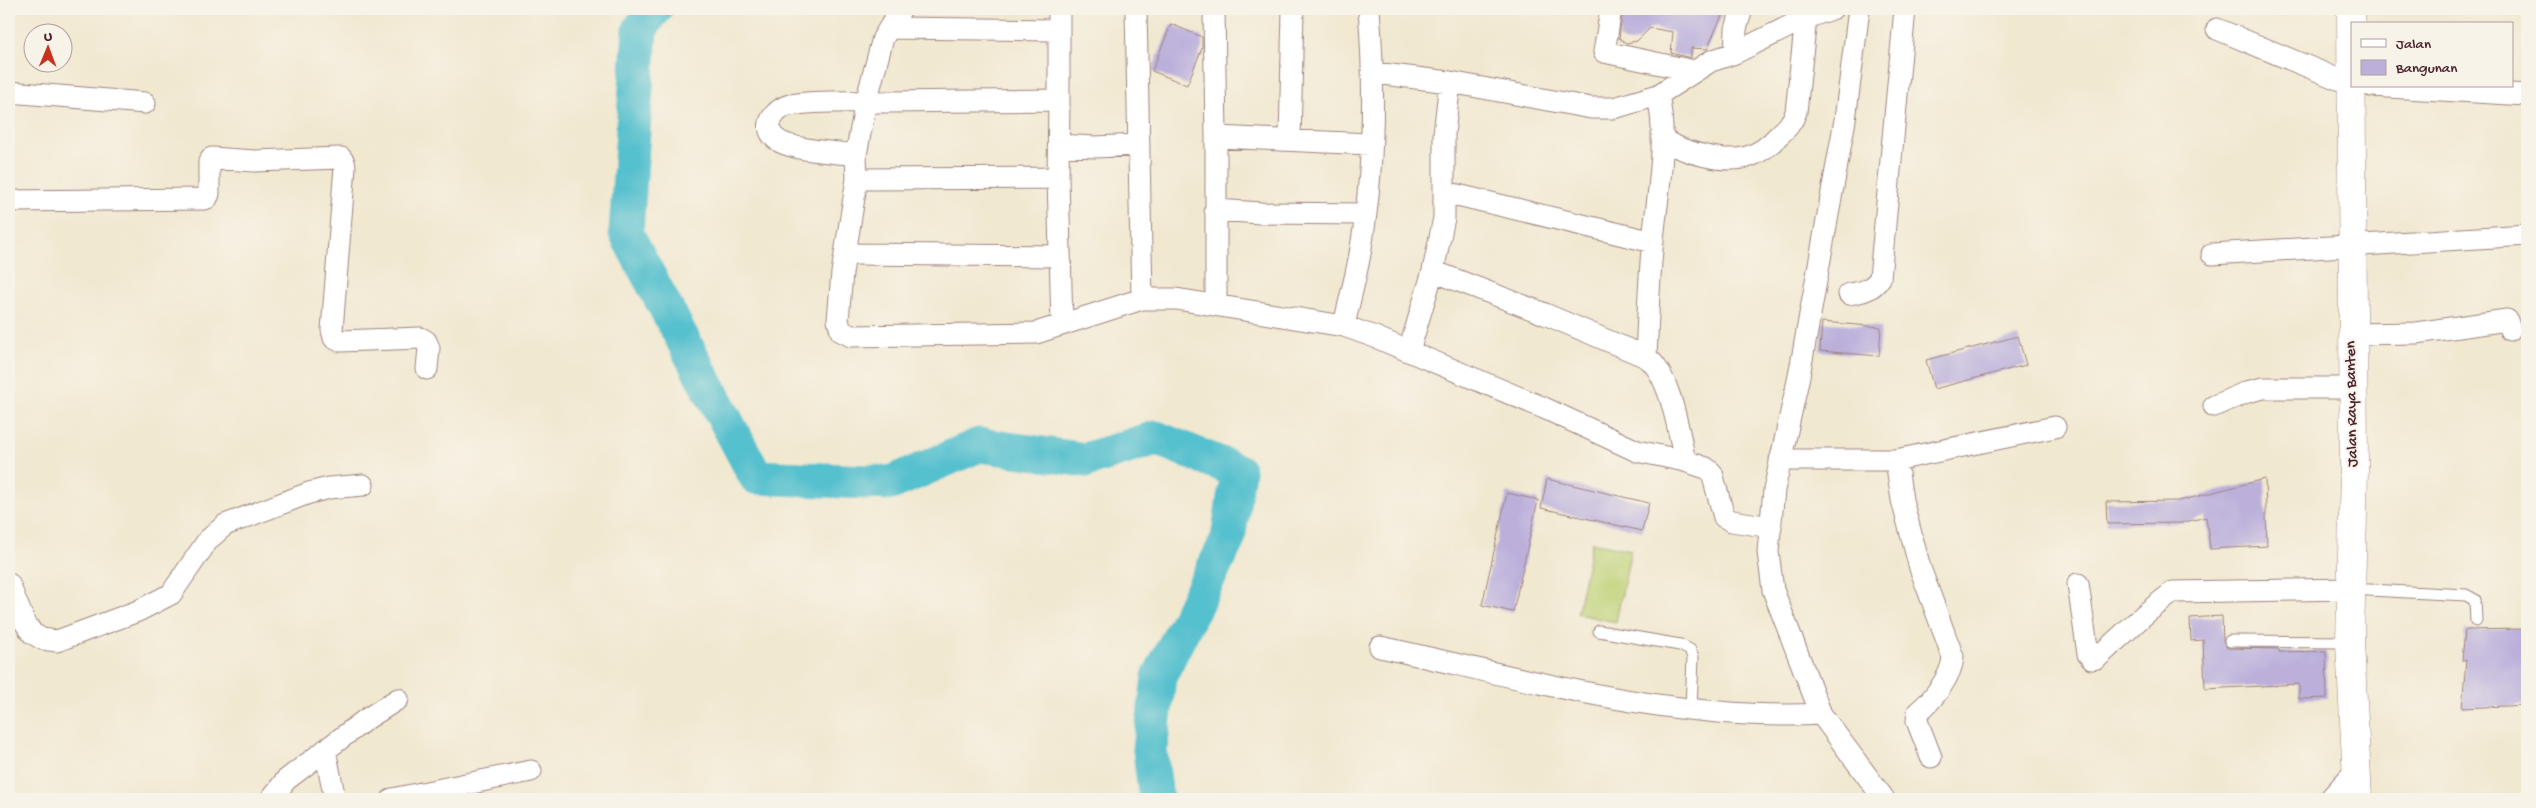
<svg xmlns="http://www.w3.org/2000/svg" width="2536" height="808" font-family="'Gochi Hand',sans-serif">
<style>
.green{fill:#bed174;stroke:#847850}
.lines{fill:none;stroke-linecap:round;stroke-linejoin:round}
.river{stroke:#54c0ce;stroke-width:35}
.building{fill:#bcb0db}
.lane-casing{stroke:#9e847e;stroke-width:13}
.street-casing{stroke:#9e847e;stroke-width:23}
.secondary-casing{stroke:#9e847e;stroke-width:29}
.lane{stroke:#fff;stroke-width:11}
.street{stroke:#fff;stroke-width:21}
.secondary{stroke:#fff;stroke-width:28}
.labels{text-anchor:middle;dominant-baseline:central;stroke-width:4;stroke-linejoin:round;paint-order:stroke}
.street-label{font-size:16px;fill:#4a1f2b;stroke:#f7f3e8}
</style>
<rect width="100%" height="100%" fill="#f7f3e8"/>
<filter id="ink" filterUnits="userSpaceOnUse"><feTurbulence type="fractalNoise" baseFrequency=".02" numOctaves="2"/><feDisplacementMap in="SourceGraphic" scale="10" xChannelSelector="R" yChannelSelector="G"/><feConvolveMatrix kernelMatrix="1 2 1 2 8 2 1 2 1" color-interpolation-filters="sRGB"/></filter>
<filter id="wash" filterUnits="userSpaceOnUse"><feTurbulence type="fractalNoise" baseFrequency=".0096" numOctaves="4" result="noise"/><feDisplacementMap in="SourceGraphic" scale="20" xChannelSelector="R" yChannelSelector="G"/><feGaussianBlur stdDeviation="1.12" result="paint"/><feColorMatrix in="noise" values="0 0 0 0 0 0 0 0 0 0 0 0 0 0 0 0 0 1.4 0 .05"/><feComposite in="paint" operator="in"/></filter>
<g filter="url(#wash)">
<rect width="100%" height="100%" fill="#f1e8d0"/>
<!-- green -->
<path class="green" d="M 1592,542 L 1631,550 L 1616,622 L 1577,614 Z"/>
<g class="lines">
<!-- river -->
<path class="river" d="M 655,9 L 640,29 L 626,233 L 756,477 L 891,483 L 979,445 L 1086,460 L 1156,438 L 1238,471 L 1228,539 L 1159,677 L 1150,750 L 1156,799"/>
</g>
<g id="blocks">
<!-- building -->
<path class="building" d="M 1623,9 L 1725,9 L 1707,49 L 1691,48 L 1691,58 L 1671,53 L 1673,32 L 1650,28 L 1637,41 L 1626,43 L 1619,38 Z
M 1171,24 L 1202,37 L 1202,48 L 1187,85 L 1152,71 Z
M 1822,322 L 1881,327 L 1879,356 L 1820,351 Z
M 2018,336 L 2026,365 L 1934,389 L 1926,360 Z
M 1547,479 L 1649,503 L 1642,531 L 1541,508 Z
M 2265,479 L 2267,546 L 2210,549 L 2206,517 L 2181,523 L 2107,524 L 2106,502 L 2179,501 Z
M 1507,493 L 1538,500 L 1513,612 L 1482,605 Z
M 2222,616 L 2223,641 L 2227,648 L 2279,649 L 2279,652 L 2326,651 L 2327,698 L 2299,699 L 2299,684 L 2205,689 L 2203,640 L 2191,641 L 2190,618 Z
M 2527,629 L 2527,705 L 2462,708 L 2466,660 L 2462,660 L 2465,630 Z"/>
</g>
</g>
<g filter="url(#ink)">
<use href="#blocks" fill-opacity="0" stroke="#9e847e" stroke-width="1"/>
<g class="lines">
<defs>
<path id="lane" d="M 2350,589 L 2466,595 L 2475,600 L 2476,621
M 1599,631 L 1680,645 L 1690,650 L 1693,657 L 1691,709
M 2230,641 L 2350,642"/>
<path id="street" d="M 901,9 L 883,38 L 866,102 L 856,155 L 857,179 L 842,273 L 838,320 L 841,331 L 851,336 L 1036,333 L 1142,299 L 1176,299 L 1344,326 L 1375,337 L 1544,408 L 1637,451 L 1685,461 C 1679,433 1670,373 1646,357 C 1648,318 1649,278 1653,239 C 1658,192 1668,141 1658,95
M 1059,9 L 1059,100
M 1136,9 L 1142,299
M 1214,9 L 1216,137 L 1370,144
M 1611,9 L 1604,52 L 1694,71
M 1859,9 L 1845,120 L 1799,376 L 1774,490 L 1768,552 L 1773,590 L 1821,714 L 1884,799
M 891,28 L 1059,30
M 2217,29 L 2352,85
M 1735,53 L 1736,29 L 1742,9
M 1374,73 L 1450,82 L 1591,108 L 1614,108 L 1658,95 L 1711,61 L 1735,53 L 1806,18 L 1832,9
M 2371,86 L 2527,95
M 9,92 L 145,103
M 1662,139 C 1682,152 1726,165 1750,156 C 1762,152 1770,145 1778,136 C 1787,128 1792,123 1796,112 L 1806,18
M 1290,140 L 1293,9
M 1059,145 L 1095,147 L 1139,145
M 856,155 C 837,152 788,151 775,138 C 761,126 776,108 790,105 C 817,100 860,102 889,102 C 946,101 1002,101 1059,100 L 1058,178 L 857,179
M 1058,178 L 1062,324
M 1445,192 L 1653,242
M 9,201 L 203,199 L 207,198 L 209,194 L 209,162 L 212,158 L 254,161 L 341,158 L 344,162 L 345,167 L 332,330 L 334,338 L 340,341 L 421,338 L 426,341 L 429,348 L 427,369
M 1215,210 L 1261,213 L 1365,214
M 847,250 L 856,254 L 1059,256
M 2212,254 L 2527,235
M 1433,271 L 1545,314 L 1646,357
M 1849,294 C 1862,292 1872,290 1880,278 L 1905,9
M 1216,305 L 1216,137
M 1344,326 C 1349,301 1357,274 1361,248 C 1374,170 1375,88 1369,9
M 2353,334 L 2416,333 L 2507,320 L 2510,330
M 1409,351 L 1433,271 L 1444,218 L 1444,134 L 1450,82
M 2214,406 L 2247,392 L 2263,388 L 2352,388
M 1780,460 L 1896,460 L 2055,427
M 1896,460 L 1902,500 L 1920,568 L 1953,657 C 1952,676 1932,701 1918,712 L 1917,721 L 1931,757
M 1685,461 L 1706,468 L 1712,473 L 1724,517 L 1732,521 L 1771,527
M 9,584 L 24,621 L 32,633 L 42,639 L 57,641 L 138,611 L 171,594 L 208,540 L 225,525 L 309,493 L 329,488 L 363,485
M 2078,584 L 2088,654 L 2092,659 L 2097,658 L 2145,614 L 2173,592 L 2350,589
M 1380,647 C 1524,678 1672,722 1821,714
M 325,750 L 335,799
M 271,799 L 286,780 L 365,720 L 398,699
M 392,799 L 531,771
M 2330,799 L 2357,769"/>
<path id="secondary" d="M 2351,9 L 2354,469 L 2350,642 L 2358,799"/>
</defs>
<!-- lane casing -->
<use href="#lane" class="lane-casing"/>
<!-- street casing -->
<use href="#street" class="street-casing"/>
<!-- secondary casing -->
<use href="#secondary" class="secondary-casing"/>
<!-- lane -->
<use href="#lane" class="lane"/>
<!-- street -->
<use href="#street" class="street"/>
<!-- secondary -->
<use href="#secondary" class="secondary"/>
</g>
</g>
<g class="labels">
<!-- street labels -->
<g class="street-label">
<text transform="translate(2353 404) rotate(-91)">Jalan Raya Banten</text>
</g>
</g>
<!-- margin -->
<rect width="2536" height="808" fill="none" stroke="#f7f3e8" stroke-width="30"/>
<!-- legend -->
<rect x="2351" y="22" width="162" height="65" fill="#f7f3e8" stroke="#b29e9c"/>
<rect x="2361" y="39" width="25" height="8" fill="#ffffff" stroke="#b29e9c"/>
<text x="2396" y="48" font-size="15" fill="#4a1f2b">Jalan</text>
<rect x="2361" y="60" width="25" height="15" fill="#bcb0db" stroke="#b29e9c"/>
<text x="2396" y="72" font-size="15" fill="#4a1f2b">Bangunan</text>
<!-- north arrow -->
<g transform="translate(48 48) rotate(1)"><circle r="24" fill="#f7f3e8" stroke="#b29e9c"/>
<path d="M0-4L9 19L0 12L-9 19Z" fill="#c8321e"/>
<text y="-8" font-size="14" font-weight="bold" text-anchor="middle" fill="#4a1f2b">U</text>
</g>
</svg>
